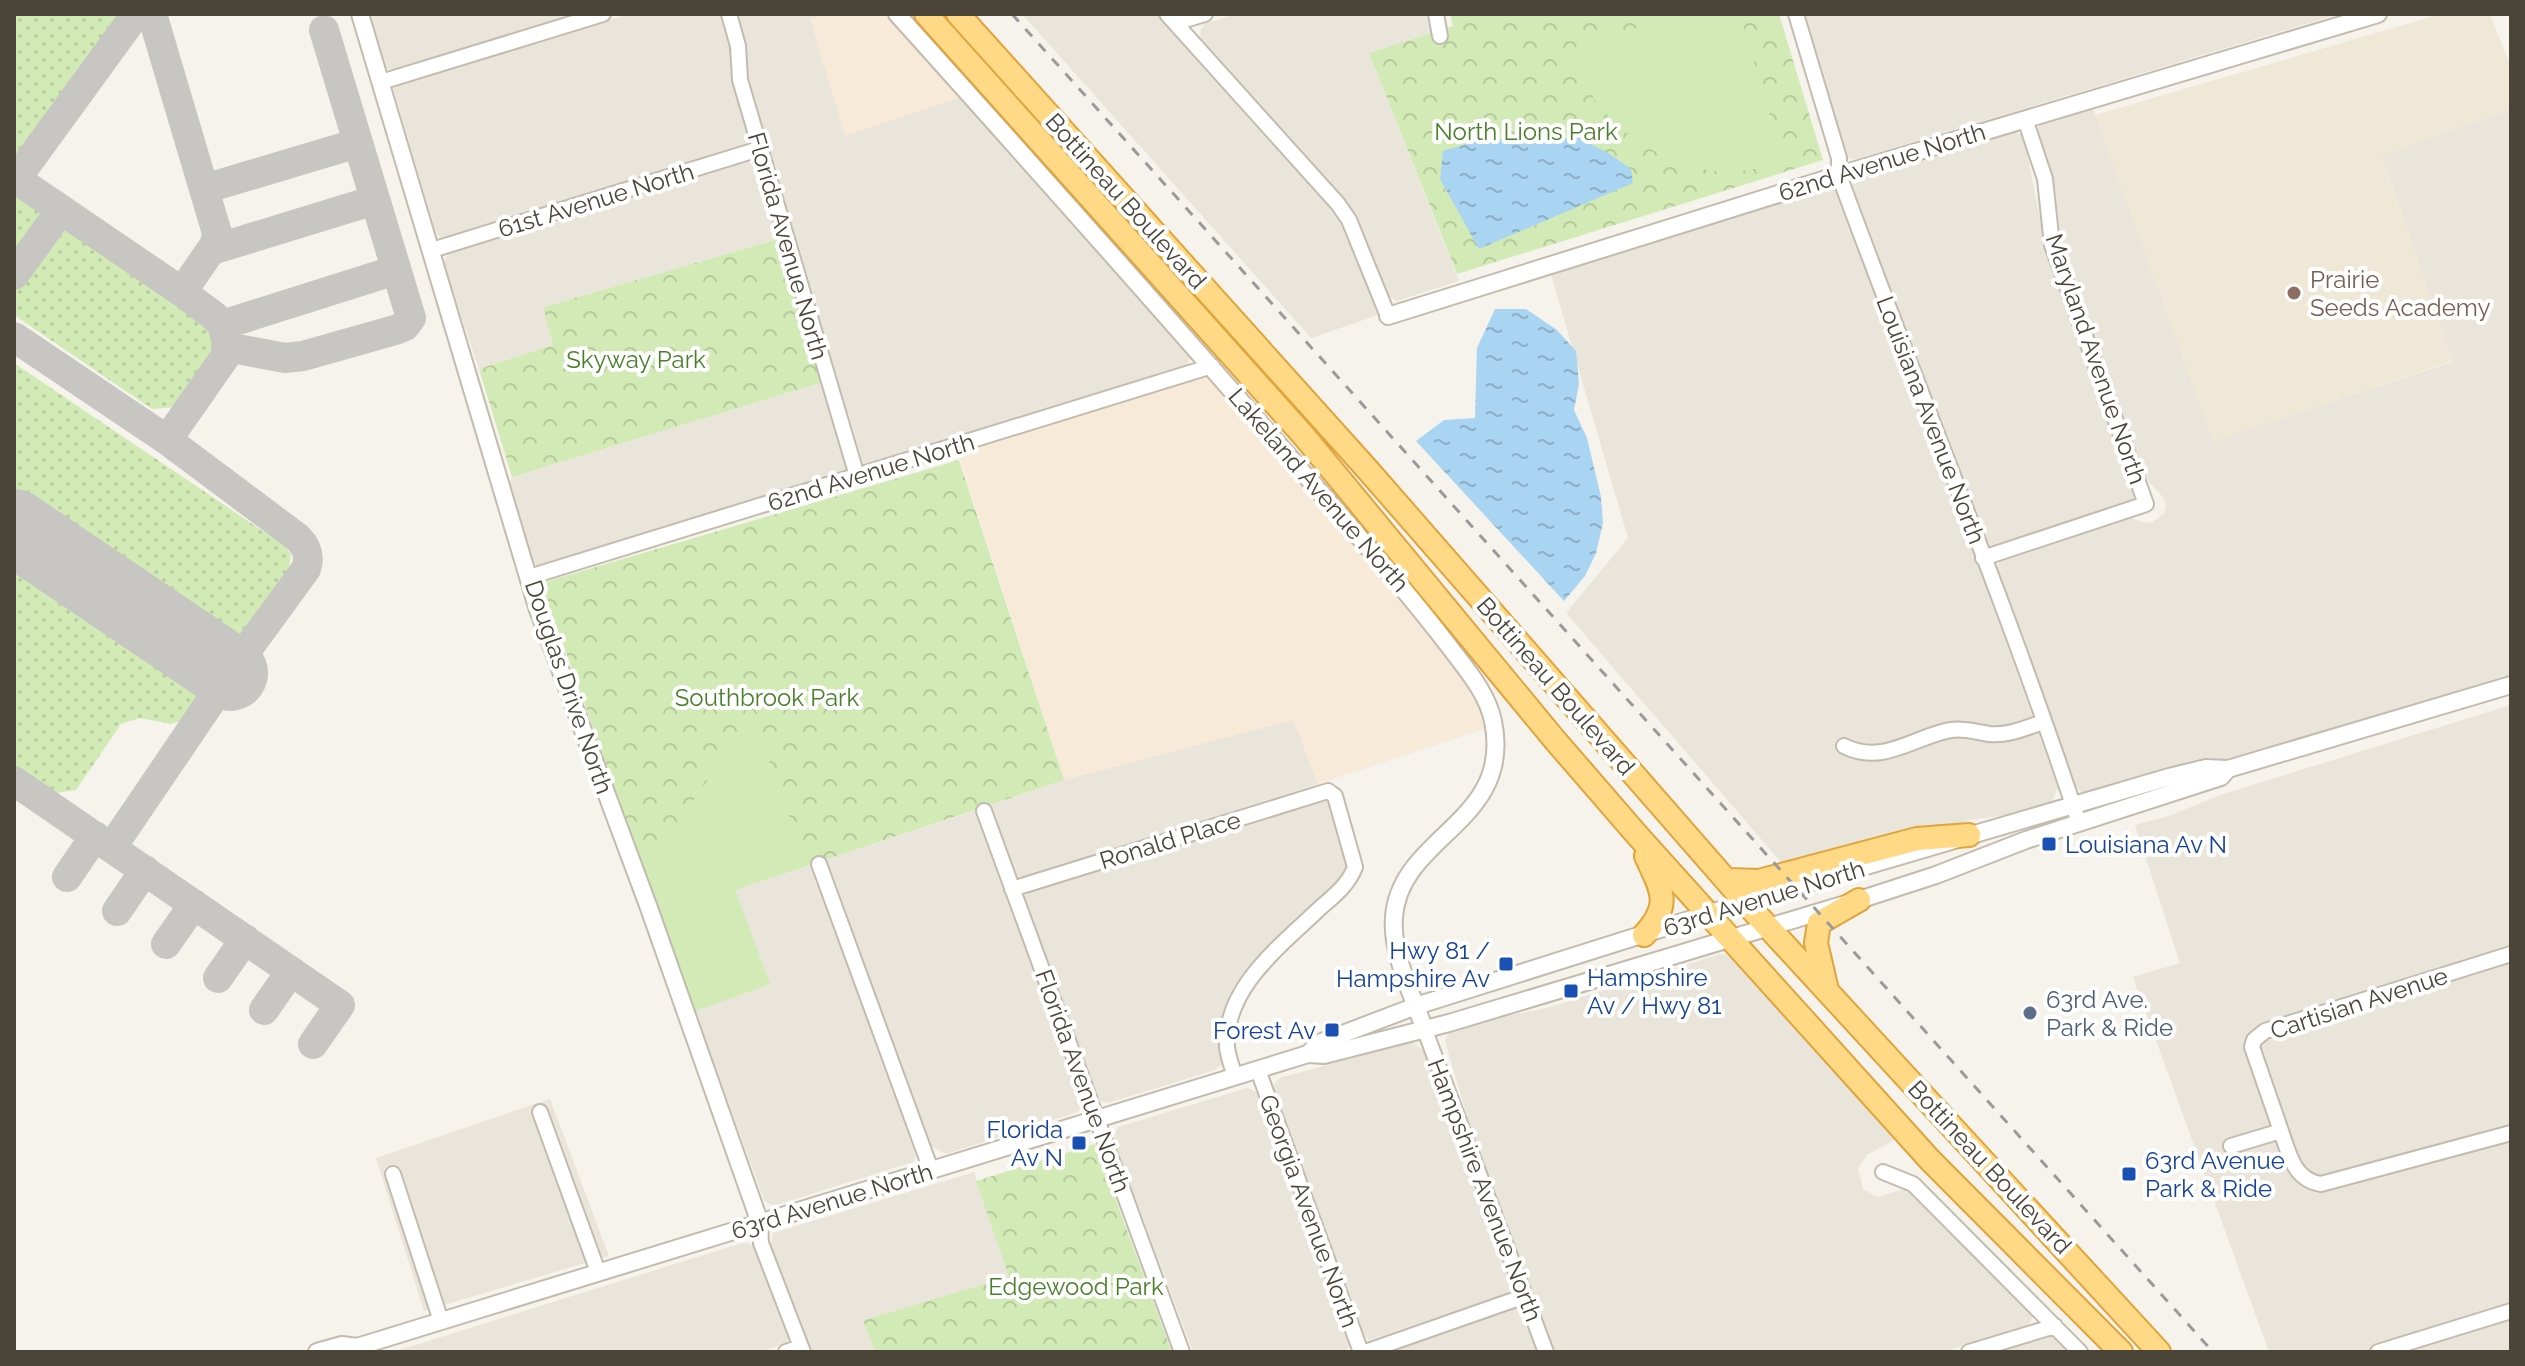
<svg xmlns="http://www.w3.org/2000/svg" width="2525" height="1366" font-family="Raleway,sans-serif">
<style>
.residential{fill:#eae5da}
.commercial{fill:#f7ead8}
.education{fill:#efe8d6}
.grass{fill:url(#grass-dots)}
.park{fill:url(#park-crowns)}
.garden{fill:#d2eab5}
.water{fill:url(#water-ripples)}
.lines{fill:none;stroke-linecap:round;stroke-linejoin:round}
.taxiway{stroke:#c8c6c3;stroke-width:30}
.runway{stroke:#c8c6c3;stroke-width:76}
.minor-casing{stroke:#c2bbae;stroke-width:18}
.tertiary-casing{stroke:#c2bbae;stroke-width:20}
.trunk-casing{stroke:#e0a43c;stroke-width:26}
.minor{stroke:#fff;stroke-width:14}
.tertiary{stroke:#fff;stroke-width:16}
.trunk{stroke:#ffd985;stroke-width:22}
.rail{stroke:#9a9a9a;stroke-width:3;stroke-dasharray:10 10;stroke-linecap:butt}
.education-dot{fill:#8d6e63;stroke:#fff;stroke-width:3}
.transit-dot{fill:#1a4fb4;stroke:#fff;stroke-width:3}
.service-dot{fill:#5c6f8a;stroke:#fff;stroke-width:3}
.labels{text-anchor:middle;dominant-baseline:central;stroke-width:8;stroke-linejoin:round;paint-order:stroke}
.park-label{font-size:24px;fill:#4a7f2a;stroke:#fff}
.street-label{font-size:24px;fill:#4b4439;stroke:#fff}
.education-label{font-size:24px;fill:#785e54;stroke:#fff;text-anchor:start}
.transit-label{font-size:24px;fill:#164399;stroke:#fff;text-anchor:start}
.service-label{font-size:24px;fill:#4e5e75;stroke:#fff;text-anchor:start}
</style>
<defs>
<pattern id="grass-dots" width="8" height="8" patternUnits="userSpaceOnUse" patternTransform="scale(2)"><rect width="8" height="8" fill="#d2eab5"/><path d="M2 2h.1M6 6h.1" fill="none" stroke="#b6ca9c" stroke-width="1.8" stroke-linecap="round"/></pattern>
<pattern id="park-crowns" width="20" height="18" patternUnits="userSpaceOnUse" patternTransform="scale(2)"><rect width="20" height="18" fill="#d2eab5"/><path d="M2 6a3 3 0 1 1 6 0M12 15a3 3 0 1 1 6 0" fill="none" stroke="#b6ca9c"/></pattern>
<pattern id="water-ripples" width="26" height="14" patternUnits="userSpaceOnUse" patternTransform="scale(2)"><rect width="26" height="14" fill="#a9d4f2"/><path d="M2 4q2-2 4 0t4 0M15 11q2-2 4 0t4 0" fill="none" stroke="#8caec5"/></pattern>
</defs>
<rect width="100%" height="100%" fill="#f6f3ec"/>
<!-- residential -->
<path class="residential" d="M 366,14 L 577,14 L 393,71 L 382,66 Z
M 630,14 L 722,14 L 732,46 L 732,79 L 749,137 L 748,144 L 742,147 L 445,239 L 440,237 L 436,233 L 393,88 L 397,85 Z
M 738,14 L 827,14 L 811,20 L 962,97 L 1189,352 L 1190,359 L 1186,367 L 864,466 L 746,77 L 746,46 Z
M 1022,14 L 1157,14 L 1335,214 L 1348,233 L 1378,315 L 1311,338 Z
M 1235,14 L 1428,14 L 1434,32 L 1369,53 L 1459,281 L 1397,301 L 1387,295 L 1360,225 L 1343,198 L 1201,39 L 1200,32 L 1204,24 Z
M 1803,14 L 2339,14 L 1856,159 L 1850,159 L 1845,152 Z
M 2092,106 L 2213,440 L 2453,362 L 2381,155 L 2511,109 L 2511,676 L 2280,745 L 2201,766 L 2084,794 L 2075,787 L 1995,569 L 2000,562 L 2131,518 L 2146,523 L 2152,522 L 2164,514 L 2166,504 L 2162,496 L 2147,480 L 2062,250 L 2054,179 L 2037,131 L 2040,123 Z
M 2012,131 L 2024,136 L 2043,235 L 2051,263 L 2135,491 L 2135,497 L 2132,501 L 1991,548 L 1988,545 L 1905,330 L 1852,187 L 1856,177 Z
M 747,161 L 757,166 L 779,239 L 543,307 L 554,345 L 479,369 L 443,263 L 450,252 Z
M 1828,186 L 1834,188 L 1838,193 L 1892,341 L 1951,489 L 2058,788 L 2051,803 L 2007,815 L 1970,820 L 1944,829 L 1786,868 L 1566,613 L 1628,538 L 1550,271 Z
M 823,382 L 848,467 L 847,472 L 544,566 L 537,566 L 532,561 L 509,486 L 512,477 Z
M 2511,705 L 2511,1352 L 2269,1352 L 2133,977 L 2180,963 L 2135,825 L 2169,816 L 2220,795 Z
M 1294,719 L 1318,784 L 1026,876 L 1020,877 L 1014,872 L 990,805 L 1064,780 Z
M 1322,800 L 1334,805 L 1350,864 L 1345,874 L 1265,952 L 1250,973 L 1221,1065 L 1215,1070 L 1108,1103 L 1102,1102 L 1097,1097 L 1024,897 L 1034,889 Z
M 976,810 L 1083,1103 L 1081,1109 L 1075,1113 L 946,1154 L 931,1146 L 825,860 Z
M 811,865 L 918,1152 L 913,1162 L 773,1206 L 764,1200 L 695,1011 L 770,984 L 735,890 Z
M 1721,954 L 1732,957 L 1896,1139 L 1867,1155 L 1858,1168 L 1863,1189 L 1878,1197 L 1903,1189 L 1910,1190 L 2032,1316 L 2031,1322 L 2027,1326 L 1943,1352 L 1554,1352 L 1467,1117 L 1445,1041 L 1449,1032 L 1461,1025 L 1547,1008 Z
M 1412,1042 L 1427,1053 L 1512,1287 L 1508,1293 L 1369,1340 L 1365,1336 L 1273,1086 L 1279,1078 Z
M 1247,1088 L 1259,1093 L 1350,1345 L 1345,1351 L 1193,1352 L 1113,1138 L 1118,1127 Z
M 550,1099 L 609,1256 L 424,1311 L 376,1158 Z
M 974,1172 L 1010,1277 L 863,1320 L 875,1352 L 811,1352 L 770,1245 L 773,1233 Z
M 742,1243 L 750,1244 L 756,1249 L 789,1335 L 788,1343 L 758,1352 L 393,1352 Z
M 1513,1308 L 1520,1309 L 1524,1313 L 1538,1352 L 1389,1352 Z
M 2048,1336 L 2059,1338 L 2072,1352 L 1997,1352 Z"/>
<!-- commercial -->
<path class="commercial" d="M 827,14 L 885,14 L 962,97 L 845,136 L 810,19 Z
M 1204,377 L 1212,378 L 1363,551 L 1467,680 L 1490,727 L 1318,784 L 1293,720 L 1064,780 L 958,453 Z"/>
<!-- education -->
<path class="education" d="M 2441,14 L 2490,14 L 2511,67 L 2511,109 L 2381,156 L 2453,361 L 2213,441 L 2095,115 Z"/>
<!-- grass -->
<path class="grass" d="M 16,14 L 122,14 L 22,149 L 14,154 Z
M 14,189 L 210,324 L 215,333 L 216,351 L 184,397 L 174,407 L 152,409 L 14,315 Z
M 14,363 L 285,546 L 291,554 L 288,577 L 257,619 L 244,634 L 223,640 L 213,634 L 14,500 Z
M 14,553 L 195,676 L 203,695 L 185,720 L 171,724 L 140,718 L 121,724 L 76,790 L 56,793 L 14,765 Z"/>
<!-- park -->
<path class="park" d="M 1450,14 L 1779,14 L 1823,160 L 1457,274 L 1369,53 L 1453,26 Z
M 779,239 L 823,382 L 512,477 L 479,369 L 553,345 L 543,307 Z
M 959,460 L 1064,780 L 735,890 L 770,984 L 695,1011 L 541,583 Z
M 1095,1144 L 1172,1352 L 875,1352 L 863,1320 L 1009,1277 L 976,1181 Z"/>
<!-- garden -->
<path class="garden" d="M 1682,14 L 1740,14 L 1783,160 C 1767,165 1752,171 1735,172 C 1679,173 1616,138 1588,89 C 1581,77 1578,61 1573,48 Z
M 753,716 L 807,866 L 735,890 L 770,984 L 695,1011 L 644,870 Z"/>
<!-- water -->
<path class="water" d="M 1491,137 L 1527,144 L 1577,137 L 1608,153 L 1631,169 L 1633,183 L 1479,249 L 1440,179 L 1443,151 Z
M 1495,309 L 1526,309 L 1557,330 L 1576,351 L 1579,384 L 1574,410 L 1587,438 L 1601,497 L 1603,523 L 1596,553 L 1585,576 L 1564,601 L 1416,441 L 1444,420 L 1475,418 L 1477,348 Z"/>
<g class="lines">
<!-- taxiway -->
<path class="taxiway" d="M 136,14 L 16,179 L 182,292 L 214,316 L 222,325 L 227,340 L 225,357 L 167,440
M 152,14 L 217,233 L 215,244 L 182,292
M 204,189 L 358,143
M 212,250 L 375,200
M 14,275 L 61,210
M 222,325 L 396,270
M 14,337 L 167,440 L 298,538 C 308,548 310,557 306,569 L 230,673 L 112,847
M 227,347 L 285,358 L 303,356 L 395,330 L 405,326 L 411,318 L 324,30
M 14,781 L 340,1005 L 313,1044
M 67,877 L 95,836
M 117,911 L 145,870
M 166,944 L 194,904
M 218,978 L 245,939
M 264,1010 L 291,971"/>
<!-- runway -->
<path class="runway" d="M 14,527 L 230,673"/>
<defs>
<path id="minor" d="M 729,14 L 738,46 L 740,80 L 857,476
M 1167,14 L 1338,204 L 1349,220 L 1388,316
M 1436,14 L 1440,36
M 1796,14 L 1839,158 L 1839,175 C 1918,391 2007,604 2079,823
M 1175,23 L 1205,14
M 381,82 L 603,14
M 432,250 L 759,149
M 1983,558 L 2146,504 L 2052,245 L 2045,179 L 2025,119
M 529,577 L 1212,366
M 1844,746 C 1883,766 1915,736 1951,730 C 1964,728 1976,732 1989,734 C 2008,736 2025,728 2043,722
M 984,811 L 1182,1352
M 819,864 L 931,1170
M 1012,889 L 1328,791 L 1335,796 L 1355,867 C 1349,884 1334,896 1320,908 C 1282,945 1224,987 1227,1047 C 1228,1057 1232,1067 1235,1076
M 1424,1028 L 1546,1352
M 1258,1070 L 1361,1352
M 540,1112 L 598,1272
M 2281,1131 L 2252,1047 L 2254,1040 L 2265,1031 L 2511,954
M 2231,1146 L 2281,1131 C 2289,1154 2294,1180 2321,1184 L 2511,1133
M 1883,1172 L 1913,1184 L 2080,1352
M 393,1174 L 441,1321
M 760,1223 L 761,1243 L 803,1352
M 786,1352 L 801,1347
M 1365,1352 L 1525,1296
M 1969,1352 L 2055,1326
M 2378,1352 L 2511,1311"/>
<path id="tertiary" d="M 360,14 L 537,607 L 649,908 L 760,1223
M 897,14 C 1048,182 1198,351 1346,522 C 1381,562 1415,602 1448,645 C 1465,668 1487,692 1493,721 C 1514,823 1400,835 1394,917 C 1391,954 1412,993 1424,1028
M 1388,316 L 1839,175 L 2378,14
M 1308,1054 L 1319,1043 L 1416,1006 L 1771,894 L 2169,777 L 2206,768 L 2228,769 L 2511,685
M 317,1352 L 342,1345 L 357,1347
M 350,1352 L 357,1347 L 1308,1054 L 1324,1055 L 1449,1023 L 1859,900 L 1936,875 L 2026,840 L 2221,777 L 2228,769"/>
<path id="trunk" d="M 926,14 L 1304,436 L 1554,739 L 1638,836 L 1930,1160 L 2121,1352
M 958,14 L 1367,469 L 1746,903 L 2159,1352
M 1728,880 L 1759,881 L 1917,839 L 1969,835
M 1644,935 C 1673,903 1661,890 1646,856
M 1826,986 L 1816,943 L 1819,923 L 1859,900"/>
</defs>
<!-- minor casing -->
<use href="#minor" class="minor-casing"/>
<!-- tertiary casing -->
<use href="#tertiary" class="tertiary-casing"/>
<!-- trunk casing -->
<use href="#trunk" class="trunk-casing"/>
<!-- minor -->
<use href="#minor" class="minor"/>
<!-- tertiary -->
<use href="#tertiary" class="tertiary"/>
<!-- trunk -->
<use href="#trunk" class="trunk"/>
<!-- rail -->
<path class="rail" d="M 1012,14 L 2213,1352"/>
</g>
<!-- markers -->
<circle class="education-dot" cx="2294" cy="293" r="8"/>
<g class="transit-dot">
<rect x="2041" y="836" width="16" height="16" rx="4"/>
<rect x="1498" y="956" width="16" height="16" rx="4"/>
<rect x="1563" y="983" width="16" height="16" rx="4"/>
<rect x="1324" y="1022" width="16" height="16" rx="4"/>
<rect x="1071" y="1135" width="16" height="16" rx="4"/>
<rect x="2121" y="1166" width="16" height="16" rx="4"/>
</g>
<circle class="service-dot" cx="2030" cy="1013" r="8"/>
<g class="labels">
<!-- park labels -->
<g class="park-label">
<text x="1526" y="131">North Lions Park</text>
<text x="636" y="359">Skyway Park</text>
<text x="767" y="697">Southbrook Park</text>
<text x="1076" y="1286">Edgewood Park</text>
</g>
<!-- street labels -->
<g class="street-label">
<text transform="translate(1882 162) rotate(-17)">62nd Avenue North</text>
<text transform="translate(596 200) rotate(-17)">61st Avenue North</text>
<text transform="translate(1126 201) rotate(48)">Bottineau Boulevard</text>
<text transform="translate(788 246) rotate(74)">Florida Avenue North</text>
<text transform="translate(2096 359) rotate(71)">Maryland Avenue North</text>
<text transform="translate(1931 420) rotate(69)">Louisiana Avenue North</text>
<text transform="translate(871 472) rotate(-17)">62nd Avenue North</text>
<text transform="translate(1319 490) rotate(49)">Lakeland Avenue North</text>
<text transform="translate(1556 686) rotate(49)">Bottineau Boulevard</text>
<text transform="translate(569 687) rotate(71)">Douglas Drive North</text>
<text transform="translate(1170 840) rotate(-17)">Ronald Place</text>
<text transform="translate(1764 898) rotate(-17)">63rd Avenue North</text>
<text transform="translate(2359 1003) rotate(-18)">Cartisian Avenue</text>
<text transform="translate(1083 1081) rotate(70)">Florida Avenue North</text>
<text transform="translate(1990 1167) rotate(47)">Bottineau Boulevard</text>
<text transform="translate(1485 1190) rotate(69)">Hampshire Avenue North</text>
<text transform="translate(832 1201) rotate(-17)">63rd Avenue North</text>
<text transform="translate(1309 1211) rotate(70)">Georgia Avenue North</text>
</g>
<!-- education labels -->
<g class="education-label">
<text x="2310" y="279">Prairie<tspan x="2310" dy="28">Seeds Academy</tspan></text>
</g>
<!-- transit labels -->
<g class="transit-label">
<text x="2065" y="844">Louisiana Av N</text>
<text x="1490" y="950" text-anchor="end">Hwy 81 /<tspan x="1490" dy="28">Hampshire Av</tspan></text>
<text x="1587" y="977">Hampshire<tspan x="1587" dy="28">Av / Hwy 81</tspan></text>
<text x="1316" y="1030" text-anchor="end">Forest Av</text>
<text x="1063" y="1129" text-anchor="end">Florida<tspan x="1063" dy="28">Av N</tspan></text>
<text x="2145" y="1160">63rd Avenue<tspan x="2145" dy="28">Park &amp; Ride</tspan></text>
</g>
<!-- service labels -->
<g class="service-label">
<text x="2046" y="999">63rd Ave.<tspan x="2046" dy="28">Park &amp; Ride</tspan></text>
</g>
</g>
<!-- border -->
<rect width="2525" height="1366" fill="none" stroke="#4b4439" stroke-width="32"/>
</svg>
